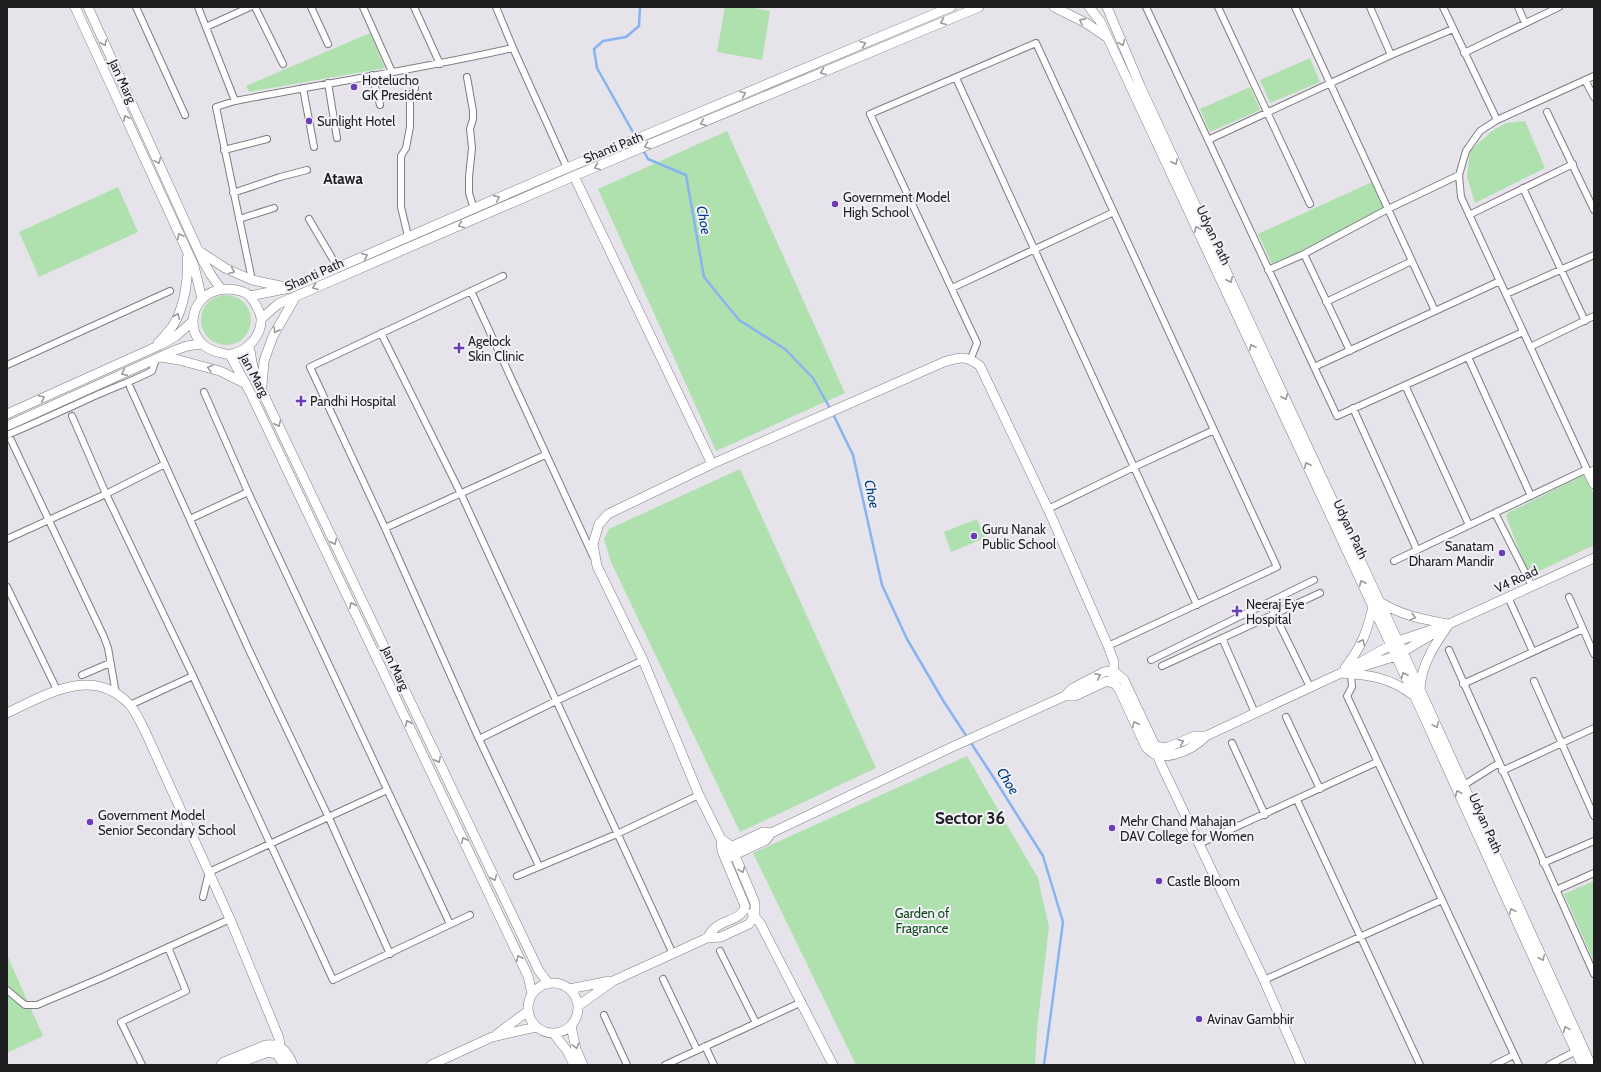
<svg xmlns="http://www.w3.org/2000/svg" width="1601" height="1072" font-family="Cabin,sans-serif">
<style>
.green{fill:#afe1af}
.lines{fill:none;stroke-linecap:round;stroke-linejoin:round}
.stream{stroke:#87b4f0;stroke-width:2.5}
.street-casing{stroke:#7f7d83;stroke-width:8}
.secondary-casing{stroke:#7f7d83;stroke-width:10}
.street{stroke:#fff;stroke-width:6}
.secondary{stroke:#fff;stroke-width:9}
.oneway{stroke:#9a9a9b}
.poi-dot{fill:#6b3eb6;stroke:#f3f1f8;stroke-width:1.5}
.labels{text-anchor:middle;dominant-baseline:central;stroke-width:4;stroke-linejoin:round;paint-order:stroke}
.poi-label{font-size:13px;fill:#1f1e21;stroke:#f3f1f8;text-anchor:start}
.street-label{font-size:13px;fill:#1f1e21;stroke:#f3f1f8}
.park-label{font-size:13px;fill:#0e4c16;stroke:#f3f1f8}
.water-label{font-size:14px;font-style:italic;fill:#003f84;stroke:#f3f1f8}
.quarter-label{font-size:15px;font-weight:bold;fill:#1f1e21;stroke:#f3f1f8}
.district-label{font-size:17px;font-weight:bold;fill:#1f1e21;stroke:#f3f1f8}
</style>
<rect width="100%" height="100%" fill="#e6e3ea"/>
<!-- green -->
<path class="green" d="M 725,7 L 749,7 L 770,11 L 762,60 L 717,52 Z
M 370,33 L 385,68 L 249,92 L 246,86 Z
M 1310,58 L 1320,82 L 1270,103 L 1260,80 Z
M 1250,87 L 1260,110 L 1210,132 L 1200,109 Z
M 1525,121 L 1545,168 L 1475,203 L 1467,177 L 1470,151 L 1492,131 L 1506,123 Z
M 727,131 L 845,393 L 716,451 L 598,189 Z
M 1372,182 L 1386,212 L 1272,264 L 1258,234 Z
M 118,187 L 138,232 L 39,277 L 19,232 Z
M201 320a25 25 0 1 1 50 0a25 25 0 1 1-50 0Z
M 740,469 L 876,768 L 740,832 L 611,562 L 604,539 L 609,529 Z
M 1585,474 L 1594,495 L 1594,545 L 1529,576 L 1506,516 L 1509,512 L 1516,509 Z
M 977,519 L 985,538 L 951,552 L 944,532 Z
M 967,756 L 1038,878 L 1049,927 L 1037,1029 L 1035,1065 L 856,1065 L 753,853 Z
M 1594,881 L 1594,962 L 1564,894 Z
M 7,955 L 43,1036 L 7,1053 Z"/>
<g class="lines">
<!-- stream -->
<path class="stream" d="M 640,7 L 639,26 L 626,37 L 603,41 L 594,49 L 597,68 L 648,159 L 686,175 L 704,277 L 739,320 L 785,349 L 813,378 L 831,410
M 833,414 L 853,455 L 882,585 L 907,639 L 944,702 L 992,775 L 1043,856 L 1063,922 L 1044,1065"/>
<defs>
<path id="street" d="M 136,7 L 185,115
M 198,7 L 235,101
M 255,7 L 283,64
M 311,7 L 328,44
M 363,7 L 392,72
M 414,7 L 440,64
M 496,7 L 513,48 L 567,168
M 1146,7 L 1337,416 L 1523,332
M 1218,7 L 1310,204
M 1295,7 L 1435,311
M 1370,7 L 1391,55
M 1443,7 L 1497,120
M 1518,7 L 1525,23
M 206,27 L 250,7
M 1464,53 L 1559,7
M 372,75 L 380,105
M 467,77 L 473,111 L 473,119 L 470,129 L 472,148 L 469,177 L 469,193 L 472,203
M 956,78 L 1197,605
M 1585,80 L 1594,97
M 328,83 L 337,138
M 303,88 L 314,147
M 1547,112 L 1594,210
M 1208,140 L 1391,55 L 1453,29
M 224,150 L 267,139
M 1523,188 L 1585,321
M 233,193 L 280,177 L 307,170
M 1469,215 L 1573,164
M 239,219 L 274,208
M 309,219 L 335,263
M 407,232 L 401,207 L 401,156 L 406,148 L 410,127 L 410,97 L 415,88
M 1304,254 L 1350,351
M 1268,270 L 1304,254 L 1388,209 L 1459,175
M 503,276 L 310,367 L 385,528 L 479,739 L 539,866
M 252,280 L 216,107 L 235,101 C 327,83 421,69 513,48
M 952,288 L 1114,212
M 471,291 L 593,556
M 1506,294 L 1594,255
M 1326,302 L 1412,261
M 381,333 L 461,494 L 673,954
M 1530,347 L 1594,316
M 1468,357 L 1531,496
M 971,358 L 977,343 L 870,114 L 1036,43 L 1277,567 L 1108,646
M 7,365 L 170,291
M 1314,367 L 1500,281
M 1405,385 L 1469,525
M 130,387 L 249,650 L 329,818 L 390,954
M 204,392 L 248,492 L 450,924
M 1353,408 L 1417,550
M 72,416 L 106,494 L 193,676 L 333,980 L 470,915
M 7,435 C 38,422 68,408 99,394 C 117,386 135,380 152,371 L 156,359
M 11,440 L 104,637 L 108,648 L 116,694
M 1589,474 L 1461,197 L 1459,175 L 1466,151 L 1480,131 L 1497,120 L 1594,76
M 1048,509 L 1134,467 L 1214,430
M 1495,513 L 1532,586
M 190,519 L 248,492
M 385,528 L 545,455
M 7,539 L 106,494 L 165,464
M 1394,561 L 1587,469
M 7,587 L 57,690
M 1508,597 L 1533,652
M 1569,597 L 1594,654
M 1269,603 L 1310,687
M 1222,638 L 1255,713
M 1449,650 L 1594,974
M 1151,660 L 1314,580
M 1162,666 L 1320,593
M 1351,673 L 1352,687 L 1347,696 L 1519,1065
M 82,675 L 110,663
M 1534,681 L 1594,816
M 1463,684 L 1583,629
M 130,705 L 193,676
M 1286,717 L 1320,789
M 479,739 L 556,701 L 643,660
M 1232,743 L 1265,815
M 1502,771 L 1594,728
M 1464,785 L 1499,763
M 1297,800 L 1420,1065
M 1199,844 L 1377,762
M 1543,863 L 1594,841
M 517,876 L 617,834 L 699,795
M 1556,890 L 1594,873
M 203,897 L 209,872 L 387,790
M 720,951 L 756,1023
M 663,979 L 697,1050
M 1264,980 L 1442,900
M 7,990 L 25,1005 L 37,1005 L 103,977 L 230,919
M 604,1015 L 627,1065
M 705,1046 L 714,1065
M 142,1065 L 121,1022 L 186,991 L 168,947
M 665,1065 L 802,1002
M 1494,1065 L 1514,1055
M 1549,1065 L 1576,1051"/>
<path id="secondary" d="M 75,7 L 194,266 L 202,299
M 88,7 L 203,261 L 211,275 L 221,289
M 1054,7 L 1086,23 L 1108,38
M 1089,7 L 1100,21 L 1415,697 L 1582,1065
M 1107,7 L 1141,88 L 1403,652 L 1591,1065
M 574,176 L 712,464
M 199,251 L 225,268 L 252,280 L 285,287
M 225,289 C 232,289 239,290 246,293 C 250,296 253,300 256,305 C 258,309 261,314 261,319 C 262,335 247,352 231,354 C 228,355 225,354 222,353 C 181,347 185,292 225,289 Z
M 250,296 L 290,288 L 309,280 L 567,168 L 951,7
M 261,319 L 278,304 L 301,294 L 574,176 L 979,7
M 158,343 C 163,338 168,332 172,327 C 184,310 189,277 187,258
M 249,346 L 253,367 L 261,389 L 539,971 L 549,984
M 230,355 L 250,392 L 528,976 L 532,994
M 160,357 L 179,360 L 220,371 L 246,384
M 262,386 L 264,361 L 273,336 L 296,296
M 7,414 L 160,345 L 176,336 L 193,321
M 7,426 L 173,351 L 187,346 L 201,344
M 1594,471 L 1589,474 L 1594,484
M 1380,602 C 1403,616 1422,619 1448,624
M 1345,668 C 1362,646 1366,634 1373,607
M 1358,668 L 1396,656 L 1436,632
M 1341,673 C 1370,675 1389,677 1413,695
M 1420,689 C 1421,664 1436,643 1449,624
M 1065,696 L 1073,688 L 1104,672 L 1108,671 L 1116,673 L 1124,680 L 1155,746 L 1166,748 L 1195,736 L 1206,736
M 7,713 C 46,695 92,665 129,704 C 136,711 140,722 145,731 L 230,919 L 279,1038 L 280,1046 L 277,1054
M 1159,747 L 1158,756 L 1160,762 L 1264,980 L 1301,1065
M 726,849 L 763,832 L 771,833
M 726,859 L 766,840 L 771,833 L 952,747 L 1065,696 L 1075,696 L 1107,681 L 1115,684 L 1119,689 L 1146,747 C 1160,766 1193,750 1206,736 L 1341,673 L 1398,641 L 1449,624 L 1594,558
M 752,913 L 760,923 L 833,1065
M 707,938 C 710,934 712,930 715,928 C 725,919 742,920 745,906 L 722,851 L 721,839 L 699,795 L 643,660 L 597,566 L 593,544 L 599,524 L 608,514 L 712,464 L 944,362 C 960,357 966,355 980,366 L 1048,509 L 1108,646 L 1114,662 L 1113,682
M528 1008a25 25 0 1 1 50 0a25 25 0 1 1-50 0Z
M 569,989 L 610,981
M 578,1006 L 613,981 L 707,938 L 721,937 L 749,924 L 755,915 L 755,903 L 731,846 L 721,839
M 571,1026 L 576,1049 L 583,1065
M 497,1034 L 528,1011
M 554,1034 L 568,1052 L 574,1065
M 221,1065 L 224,1062 L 266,1045 C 281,1043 288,1052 293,1065
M 234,1065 L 268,1052 L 277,1054 L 284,1065
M 431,1065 L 492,1037 L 536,1027"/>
</defs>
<!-- street casing -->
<use href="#street" class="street-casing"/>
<!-- secondary casing -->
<use href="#secondary" class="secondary-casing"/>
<!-- street -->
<use href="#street" class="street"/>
<!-- secondary -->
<use href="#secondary" class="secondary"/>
</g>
<!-- one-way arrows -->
<defs><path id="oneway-chevron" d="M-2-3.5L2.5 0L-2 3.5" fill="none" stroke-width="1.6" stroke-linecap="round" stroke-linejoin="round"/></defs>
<g class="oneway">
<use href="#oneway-chevron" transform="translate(1082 21) rotate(-151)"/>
<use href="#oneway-chevron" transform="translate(943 22) rotate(157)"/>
<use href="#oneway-chevron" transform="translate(104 43) rotate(66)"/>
<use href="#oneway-chevron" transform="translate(1122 43) rotate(67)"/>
<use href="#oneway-chevron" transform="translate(863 44) rotate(-23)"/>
<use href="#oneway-chevron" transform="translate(823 72) rotate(157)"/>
<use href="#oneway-chevron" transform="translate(743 94) rotate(-23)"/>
<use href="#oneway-chevron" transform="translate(126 118) rotate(-115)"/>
<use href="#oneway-chevron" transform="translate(703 123) rotate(157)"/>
<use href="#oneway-chevron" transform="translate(647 146) rotate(157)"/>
<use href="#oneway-chevron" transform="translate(158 161) rotate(66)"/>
<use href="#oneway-chevron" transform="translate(1175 162) rotate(65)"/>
<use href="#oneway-chevron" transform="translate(597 167) rotate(158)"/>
<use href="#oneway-chevron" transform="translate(497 198) rotate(-24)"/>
<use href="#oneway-chevron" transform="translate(461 225) rotate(157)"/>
<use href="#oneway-chevron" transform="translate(1197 229) rotate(-115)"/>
<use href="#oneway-chevron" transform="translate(180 236) rotate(-115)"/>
<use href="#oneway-chevron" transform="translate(365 256) rotate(-24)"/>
<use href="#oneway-chevron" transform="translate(232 271) rotate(23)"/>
<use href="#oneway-chevron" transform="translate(1230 280) rotate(65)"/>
<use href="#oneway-chevron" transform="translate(315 287) rotate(157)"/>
<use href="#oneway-chevron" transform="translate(177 316) rotate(-67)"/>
<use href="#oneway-chevron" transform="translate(276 330) rotate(119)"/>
<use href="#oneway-chevron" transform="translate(1252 347) rotate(-115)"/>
<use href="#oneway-chevron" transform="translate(210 368) rotate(-165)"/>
<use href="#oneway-chevron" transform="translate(124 373) rotate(156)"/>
<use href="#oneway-chevron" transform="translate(1285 397) rotate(65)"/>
<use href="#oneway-chevron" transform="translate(42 398) rotate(-25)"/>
<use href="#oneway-chevron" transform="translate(278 424) rotate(65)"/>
<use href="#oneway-chevron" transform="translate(1307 465) rotate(-115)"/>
<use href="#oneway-chevron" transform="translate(334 542) rotate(65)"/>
<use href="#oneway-chevron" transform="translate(1362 583) rotate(-115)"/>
<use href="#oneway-chevron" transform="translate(352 605) rotate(-115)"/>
<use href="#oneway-chevron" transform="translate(1413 617) rotate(15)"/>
<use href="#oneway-chevron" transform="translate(1362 642) rotate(-63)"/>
<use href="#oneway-chevron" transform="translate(1404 675) rotate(-115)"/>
<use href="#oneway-chevron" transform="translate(1098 676) rotate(-26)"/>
<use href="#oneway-chevron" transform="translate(408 723) rotate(-115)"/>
<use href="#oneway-chevron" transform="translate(1135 724) rotate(-115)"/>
<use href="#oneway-chevron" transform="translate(1436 725) rotate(66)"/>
<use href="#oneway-chevron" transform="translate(1181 742) rotate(-23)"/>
<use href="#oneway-chevron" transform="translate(438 760) rotate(65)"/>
<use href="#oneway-chevron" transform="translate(1458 793) rotate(-114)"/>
<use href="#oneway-chevron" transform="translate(464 840) rotate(-115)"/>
<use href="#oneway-chevron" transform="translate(742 870) rotate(68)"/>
<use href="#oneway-chevron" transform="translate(494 878) rotate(65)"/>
<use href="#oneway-chevron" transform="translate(1512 911) rotate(-114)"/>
<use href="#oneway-chevron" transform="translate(519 958) rotate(-115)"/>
<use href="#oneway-chevron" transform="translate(1542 958) rotate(66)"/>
<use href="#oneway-chevron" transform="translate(1566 1029) rotate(-114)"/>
<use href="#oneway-chevron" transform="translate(576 1046) rotate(75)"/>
</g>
<!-- markers -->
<g class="poi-dot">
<circle cx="354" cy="87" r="4"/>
<circle cx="309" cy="121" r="4"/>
<circle cx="835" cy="204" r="4"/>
<path d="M457 342h4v4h4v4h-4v4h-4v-4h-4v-4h4z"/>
<path d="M299 395h4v4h4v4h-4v4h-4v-4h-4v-4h4z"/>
<circle cx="974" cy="536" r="4"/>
<circle cx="1502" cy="553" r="4"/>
<path d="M1235 605h4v4h4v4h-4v4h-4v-4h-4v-4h4z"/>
<circle cx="90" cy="822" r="4"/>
<circle cx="1112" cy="828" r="4"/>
<circle cx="1159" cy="881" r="4"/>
<circle cx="1199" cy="1019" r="4"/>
</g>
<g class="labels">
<!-- poi labels -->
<g class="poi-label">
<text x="362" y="80">Hotelucho<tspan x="362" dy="15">GK President</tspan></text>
<text x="317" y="121">Sunlight Hotel</text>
<text x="843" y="197">Government Model<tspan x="843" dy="15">High School</tspan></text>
<text x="468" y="341">Agelock<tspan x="468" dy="15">Skin Clinic</tspan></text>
<text x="310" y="401">Pandhi Hospital</text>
<text x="982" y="529">Guru Nanak<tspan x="982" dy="15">Public School</tspan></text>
<text x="1494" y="546" text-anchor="end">Sanatam<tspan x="1494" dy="15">Dharam Mandir</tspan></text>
<text x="1246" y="604">Neeraj Eye<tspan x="1246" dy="15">Hospital</tspan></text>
<text x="98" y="815">Government Model<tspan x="98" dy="15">Senior Secondary School</tspan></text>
<text x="1120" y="821">Mehr Chand Mahajan<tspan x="1120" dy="15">DAV College for Women</tspan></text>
<text x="1167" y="881">Castle Bloom</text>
<text x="1207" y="1019">Avinav Gambhir</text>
</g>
<!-- street labels -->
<g class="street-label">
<text transform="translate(123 81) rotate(65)">Jan Marg</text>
<text transform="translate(613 147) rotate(-22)">Shanti Path</text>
<text transform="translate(1214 235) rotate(65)">Udyan Path</text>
<text transform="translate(314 274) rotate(-24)">Shanti Path</text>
<text transform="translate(255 375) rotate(62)">Jan Marg</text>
<text transform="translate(1351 529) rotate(65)">Udyan Path</text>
<text transform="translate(1516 579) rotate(-25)">V4 Road</text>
<text transform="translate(396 668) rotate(65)">Jan Marg</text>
<text transform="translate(1486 823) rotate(66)">Udyan Path</text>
</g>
<!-- park labels -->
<g class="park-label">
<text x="922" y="913">Garden of<tspan x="922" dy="15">Fragrance</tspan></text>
</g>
<!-- water labels -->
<g class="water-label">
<text transform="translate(704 220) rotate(80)">Choe</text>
<text transform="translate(872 494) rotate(78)">Choe</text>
<text transform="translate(1008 781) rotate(58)">Choe</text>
</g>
<!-- quarter labels -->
<g class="quarter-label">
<text x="343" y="179">Atawa</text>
</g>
<!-- district labels -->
<g class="district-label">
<text x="970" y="818">Sector 36</text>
</g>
</g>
<!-- border -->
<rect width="1601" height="1072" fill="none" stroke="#1f1e21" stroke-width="16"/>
</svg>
